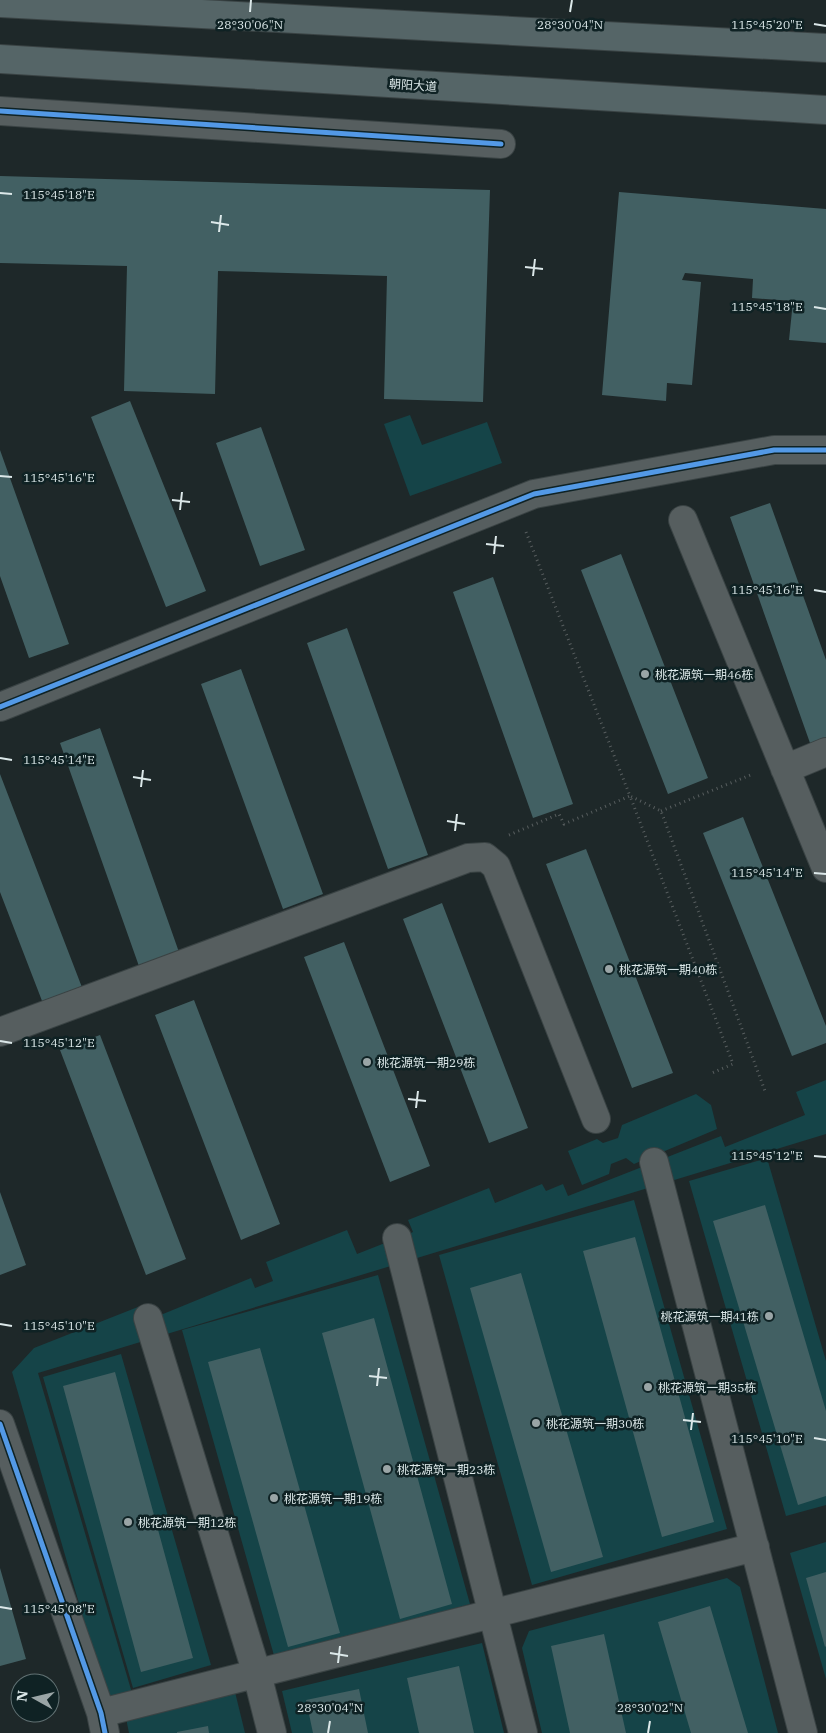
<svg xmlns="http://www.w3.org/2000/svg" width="826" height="1733" font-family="'IBM Plex Serif','Noto Sans SC',serif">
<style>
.green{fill:#154448}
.building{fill:#426063}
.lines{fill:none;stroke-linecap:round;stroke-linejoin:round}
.minor-casing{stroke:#3a4344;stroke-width:30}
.major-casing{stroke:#3a4344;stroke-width:30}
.path{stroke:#585e5f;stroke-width:3;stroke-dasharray:1 4;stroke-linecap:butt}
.minor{stroke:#565e5f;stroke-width:28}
.major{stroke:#556567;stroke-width:28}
.cycleway-casing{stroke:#0f2224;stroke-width:8}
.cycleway{stroke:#5399e6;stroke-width:5}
.ticks{fill:none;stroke:#dce8e9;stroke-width:2}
.poi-dot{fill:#9aa5a6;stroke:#0f2224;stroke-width:2}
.labels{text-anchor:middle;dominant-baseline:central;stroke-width:5;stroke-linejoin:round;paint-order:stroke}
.street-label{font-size:12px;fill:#dce8e9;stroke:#0f2224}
.poi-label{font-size:12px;fill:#dce8e9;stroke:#0f2224;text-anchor:start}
.ticks-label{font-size:12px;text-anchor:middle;fill:#dce8e9;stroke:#0f2224;stroke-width:5;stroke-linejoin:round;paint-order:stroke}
</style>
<rect width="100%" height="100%" fill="#1e2829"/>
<!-- green -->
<path class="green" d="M 410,415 L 422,445 L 487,422 L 502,463 L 410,496 L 384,424 Z
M 826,1080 L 826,1134 L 38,1373 L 132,1693 L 107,1700 L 12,1372 L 34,1348 L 143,1305 L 141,1323 L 251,1278 L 255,1288 L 273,1281 L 266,1262 L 347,1230 L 357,1254 L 413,1232 L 408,1220 L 489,1188 L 495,1203 L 542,1184 L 546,1191 L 563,1184 L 568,1196 L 721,1136 L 725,1147 L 805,1115 L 796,1092 Z
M 696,1094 L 711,1105 L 717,1129 L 634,1164 L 626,1158 L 611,1164 L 609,1174 L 582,1185 L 568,1151 L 597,1139 L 603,1143 L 618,1138 L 622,1125 Z
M 767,1158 L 826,1361 L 826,1505 L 786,1516 L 689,1181 Z
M 634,1200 L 727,1529 L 532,1585 L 439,1255 Z
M 378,1275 L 470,1604 L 275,1659 L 182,1330 Z
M 121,1354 L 211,1665 L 133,1688 L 43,1377 Z
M 826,1542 L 826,1679 L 790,1553 Z
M 727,1578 L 740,1587 L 778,1733 L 542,1733 L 522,1648 L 529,1631 Z
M 482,1643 L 504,1733 L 292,1733 L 282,1691 Z
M 235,1692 L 245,1733 L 129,1733 L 126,1718 Z"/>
<!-- building -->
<path class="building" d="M 0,176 L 490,190 L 483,402 L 384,399 L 387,276 L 218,271 L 215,394 L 124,391 L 127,266 L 0,263 Z
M 619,192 L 826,209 L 826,343 L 789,340 L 793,301 L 752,298 L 753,279 L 685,273 L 682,280 L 701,282 L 692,385 L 667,383 L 666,401 L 602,395 Z
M 130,401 L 206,591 L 166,607 L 91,417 Z
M 261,427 L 305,550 L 260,566 L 216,443 Z
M 0,450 L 69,644 L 29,658 L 0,576 Z
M 770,503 L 826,660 L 826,738 L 810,743 L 730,517 Z
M 621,554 L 708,778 L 668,794 L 581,570 Z
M 493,577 L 573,804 L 533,818 L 453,592 Z
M 347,628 L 428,855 L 388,869 L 307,643 Z
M 241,669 L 323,894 L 283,909 L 201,684 Z
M 100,728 L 180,955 L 140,969 L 60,743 Z
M 0,774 L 83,990 L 44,1006 L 0,892 Z
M 743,817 L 826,1026 L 826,1043 L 792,1056 L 703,833 Z
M 586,849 L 673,1073 L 632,1088 L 546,864 Z
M 442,903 L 528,1128 L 489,1143 L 403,919 Z
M 344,942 L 430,1166 L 390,1182 L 304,957 Z
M 194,1000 L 280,1224 L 241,1240 L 155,1015 Z
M 100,1035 L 186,1259 L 146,1275 L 60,1050 Z
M 0,1192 L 26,1265 L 0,1275 Z
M 765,1205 L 826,1411 L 826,1496 L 798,1505 L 713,1221 Z
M 635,1237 L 714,1522 L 662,1537 L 583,1251 Z
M 521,1273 L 603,1557 L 551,1572 L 470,1288 Z
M 374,1318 L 452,1604 L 400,1619 L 322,1333 Z
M 260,1348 L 340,1633 L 288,1647 L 208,1362 Z
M 115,1372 L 193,1658 L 141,1672 L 63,1386 Z
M 0,1568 L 26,1659 L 0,1666 Z
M 826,1572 L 826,1646 L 825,1647 L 806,1578 Z
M 710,1606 L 748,1733 L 691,1733 L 658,1622 Z
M 604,1634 L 626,1733 L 570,1733 L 551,1646 Z
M 459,1666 L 474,1733 L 419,1733 L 407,1678 Z
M 359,1689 L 368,1733 L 313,1733 L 306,1700 Z
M 208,1726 L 209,1733 L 177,1733 L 177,1732 Z"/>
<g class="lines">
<defs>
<path id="minor" d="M 0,111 L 501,144
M 683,520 L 826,868
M 0,707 L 534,494 L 774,450 L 826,450
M 785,769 L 826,752
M 0,1032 L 468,858 L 485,857 L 496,866 L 596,1119
M 654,1162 L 803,1733
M 397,1238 L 523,1733
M 148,1318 L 257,1674 L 272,1733
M 0,1424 L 101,1713 L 105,1733
M 101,1713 L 755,1547"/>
<path id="major" d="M 0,3 L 826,48
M 0,59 L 826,110"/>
</defs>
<!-- minor casing -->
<use href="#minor" class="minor-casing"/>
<!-- major casing -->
<use href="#major" class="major-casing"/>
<!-- path -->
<path class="path" d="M 526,532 L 630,796 L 661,811 L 765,1091
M 661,811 L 753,774
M 509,835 L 559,814 L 564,824 L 630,796 L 733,1064 L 712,1073"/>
<!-- minor -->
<use href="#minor" class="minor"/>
<!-- major -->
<use href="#major" class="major"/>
<defs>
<path id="cycleway" d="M 0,111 L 501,144
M 0,707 L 534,494 L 774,450 L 826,450
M 0,1424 L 101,1713 L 105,1733"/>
</defs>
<!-- cycleway casing -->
<use href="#cycleway" class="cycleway-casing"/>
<!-- cycleway -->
<use href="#cycleway" class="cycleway"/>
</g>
<!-- ticks -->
<path class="ticks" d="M 250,12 L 251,0M 570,12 L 572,0M 814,24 L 826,26M 0,193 L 12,194M 211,222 L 229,225M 219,232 L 221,215M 525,267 L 543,269M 533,276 L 535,259M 814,307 L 826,309M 0,476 L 12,477M 172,500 L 190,502M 180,510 L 182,492M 486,544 L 504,546M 494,554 L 496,536M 814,590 L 826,592M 0,758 L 12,760M 133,777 L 151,780M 141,787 L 143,770M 447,821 L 465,824M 455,831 L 457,814M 814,873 L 826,874M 0,1041 L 12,1043M 408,1099 L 426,1101M 416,1108 L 418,1091M 814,1156 L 826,1157M 0,1324 L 12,1326M 369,1376 L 387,1378M 377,1386 L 379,1368M 683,1420 L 701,1422M 691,1430 L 693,1413M 814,1438 L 826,1440M 0,1607 L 12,1609M 330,1653 L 348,1656M 338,1663 L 340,1646M 328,1733 L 330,1721M 648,1733 L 650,1721"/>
<!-- markers -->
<g class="poi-dot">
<circle cx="645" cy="674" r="5"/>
<circle cx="609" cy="969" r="5"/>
<circle cx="367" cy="1062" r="5"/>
<circle cx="769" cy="1316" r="5"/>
<circle cx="648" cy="1387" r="5"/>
<circle cx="536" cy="1423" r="5"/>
<circle cx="387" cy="1469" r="5"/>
<circle cx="274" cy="1498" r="5"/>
<circle cx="128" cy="1522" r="5"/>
</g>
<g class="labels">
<!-- street labels -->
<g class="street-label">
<text transform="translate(413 85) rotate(4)">朝阳大道</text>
</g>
<!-- poi labels -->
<g class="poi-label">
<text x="655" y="674">桃花源筑一期46栋</text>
<text x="619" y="969">桃花源筑一期40栋</text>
<text x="377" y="1062">桃花源筑一期29栋</text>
<text x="759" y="1316" text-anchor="end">桃花源筑一期41栋</text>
<text x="658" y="1387">桃花源筑一期35栋</text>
<text x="546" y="1423">桃花源筑一期30栋</text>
<text x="397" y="1469">桃花源筑一期23栋</text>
<text x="284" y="1498">桃花源筑一期19栋</text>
<text x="138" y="1522">桃花源筑一期12栋</text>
</g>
</g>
<g class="ticks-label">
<text x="767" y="29">115°45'20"E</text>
<text x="250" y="29">28°30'06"N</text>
<text x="570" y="29">28°30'04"N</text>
<text x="59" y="199">115°45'18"E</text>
<text x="767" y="311">115°45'18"E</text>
<text x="59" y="482">115°45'16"E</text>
<text x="767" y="594">115°45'16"E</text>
<text x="59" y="764">115°45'14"E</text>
<text x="767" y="877">115°45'14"E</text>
<text x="59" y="1047">115°45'12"E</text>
<text x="767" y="1160">115°45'12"E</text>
<text x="59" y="1330">115°45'10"E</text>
<text x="767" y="1443">115°45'10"E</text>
<text x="59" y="1613">115°45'08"E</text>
<text x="330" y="1712">28°30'04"N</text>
<text x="650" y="1712">28°30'02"N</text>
</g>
<!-- north arrow -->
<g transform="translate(35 1698) rotate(278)"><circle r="24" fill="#0f2224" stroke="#617173"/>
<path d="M0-4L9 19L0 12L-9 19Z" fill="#9aa5a6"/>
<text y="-8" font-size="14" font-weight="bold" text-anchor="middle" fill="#dce8e9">N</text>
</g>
</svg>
